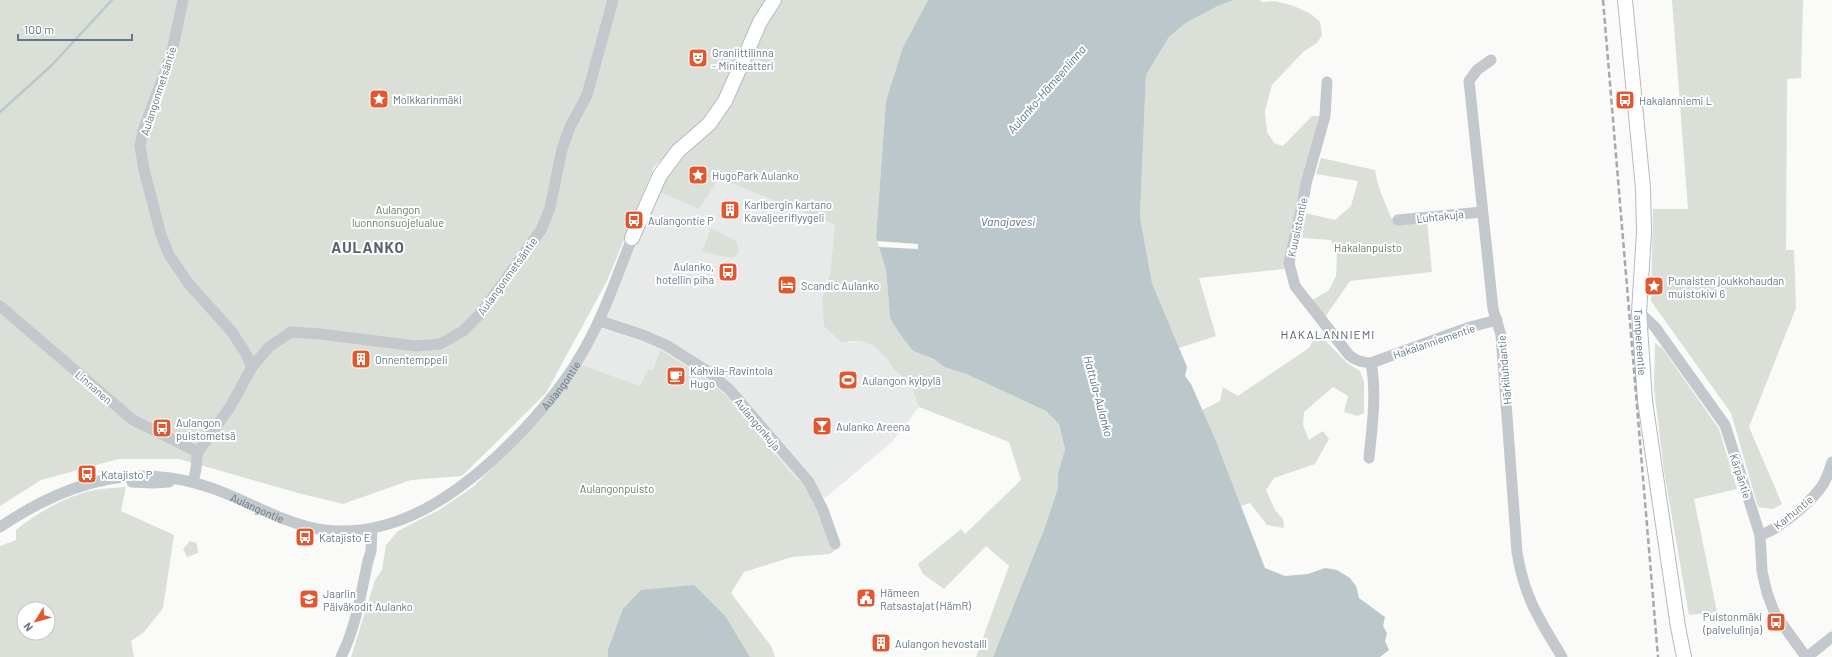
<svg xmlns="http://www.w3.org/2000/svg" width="1832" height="657" font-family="Barlow,sans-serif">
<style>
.built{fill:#e8e9e9}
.green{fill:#dadfd7;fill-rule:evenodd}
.water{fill:#bbc7cb}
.pier{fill:#fafaf8}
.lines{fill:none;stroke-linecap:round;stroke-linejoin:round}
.stream{stroke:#bbc7cb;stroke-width:2.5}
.major-casing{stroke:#b5babe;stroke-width:16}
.minor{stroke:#c3c8cc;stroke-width:11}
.major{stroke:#fff;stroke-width:14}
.rail{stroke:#a2aab0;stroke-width:2.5;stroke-dasharray:6 3;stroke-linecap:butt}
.labels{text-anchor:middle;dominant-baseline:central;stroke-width:4;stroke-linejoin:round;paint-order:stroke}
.poi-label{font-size:11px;fill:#657683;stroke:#fff;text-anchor:start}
.street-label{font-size:11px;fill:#657683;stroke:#fff}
.park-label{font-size:11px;fill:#687a64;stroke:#fff}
.water-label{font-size:12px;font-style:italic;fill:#60757c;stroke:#fff}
.neighbourhood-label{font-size:12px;letter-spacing:1px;fill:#57646e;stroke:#fff}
.district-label{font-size:15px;font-weight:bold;letter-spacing:1px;fill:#57646e;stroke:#fff}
</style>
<rect width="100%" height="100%" fill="#fafaf8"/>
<!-- built -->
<path class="built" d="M 717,181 L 729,182 L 835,225 L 830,274 L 822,299 L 848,343 L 860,341 L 874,346 L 888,360 L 894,370 L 910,382 L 919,407 L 892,442 L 825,498 L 809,482 L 797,480 L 771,448 L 660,350 L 653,370 L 643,378 L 640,386 L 577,363 L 656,190 Z"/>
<!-- green -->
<path class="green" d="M 0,0 L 766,0 L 712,111 L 654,167 L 607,281 L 546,393 L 462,476 L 411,480 L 343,504 L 298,493 L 179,459 L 118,459 L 41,480 L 0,506 Z
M 780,0 L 928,0 L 903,47 L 886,102 L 876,237 L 886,270 L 890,318 L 913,351 L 934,359 L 944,367 L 966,374 L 1046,411 L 1059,424 L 1065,449 L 1058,473 L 1058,488 L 1045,527 L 993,657 L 976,657 L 1009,566 L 986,546 L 944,589 L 923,574 L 918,564 L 961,529 L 965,534 L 1021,480 L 1009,442 L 919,407 L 910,382 L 894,370 L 888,360 L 874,346 L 860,341 L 841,342 L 824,326 L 822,299 L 830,274 L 835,225 L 729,182 L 717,181 L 699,209 L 656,190 L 748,56 Z
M 1234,0 L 1260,0 L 1262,2 L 1275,1 L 1294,6 L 1311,14 L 1320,22 L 1322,35 L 1317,43 L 1303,52 L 1272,85 L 1265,111 L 1267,132 L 1274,143 L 1283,146 L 1312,116 L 1319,116 L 1292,225 L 1284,269 L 1199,278 L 1216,336 L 1179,348 L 1152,283 L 1140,217 L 1146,75 L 1169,37 L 1187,22 L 1218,6 Z
M 1672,0 L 1803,0 L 1801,78 L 1787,79 L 1786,250 L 1794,250 L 1796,308 L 1749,427 L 1782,504 L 1773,509 L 1758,507 L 1731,413 L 1651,301 L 1653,209 L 1688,209 Z
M 1321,158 L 1375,170 C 1377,186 1385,202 1391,218 L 1427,220 L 1432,272 L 1350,281 L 1323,320 L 1309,302 L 1329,290 L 1336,276 L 1337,255 L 1331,240 L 1303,238 L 1302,221 L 1305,213 L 1335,220 L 1351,206 L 1358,181 L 1316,174 Z
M 711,228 L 736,241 L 739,251 L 734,258 L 702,252 Z
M 1320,335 L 1347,363 L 1360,371 L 1364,382 L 1364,413 L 1358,416 L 1344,412 L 1348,396 L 1333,387 L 1304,412 L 1303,425 L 1309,440 L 1323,431 L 1329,439 L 1315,464 L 1274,478 L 1266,490 L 1275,510 L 1283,519 L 1284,528 L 1267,525 L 1250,503 L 1241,506 L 1202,410 L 1220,401 L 1223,387 L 1238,396 L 1309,348 L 1314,339 Z
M 1655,343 L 1663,349 L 1719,429 L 1737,489 L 1694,499 L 1717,612 L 1689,615 L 1664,471 L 1654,388 Z
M 660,350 L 703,377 L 728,397 L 797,480 L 804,481 L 835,550 L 830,554 L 792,557 L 744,572 L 731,593 L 771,646 L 775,657 L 750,657 L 726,617 L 608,650 L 608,657 L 351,657 L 375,580 L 382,570 L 386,545 L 398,531 L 439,510 L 473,487 L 496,464 L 556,400 L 577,363 L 640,386 L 648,369 L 653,370 Z
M 126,487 L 121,511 L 174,535 L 163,608 L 144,632 L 131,641 L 134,657 L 0,657 L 0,546 L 16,540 L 16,530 C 36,513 69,495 95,490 C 105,488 116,488 126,487 ZM 24,609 L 48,609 L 48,633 L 24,633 Z
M 190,541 L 197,543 L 198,553 L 187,557 L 183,549 Z"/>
<!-- water -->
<path class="water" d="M 928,0 L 1234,0 L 1218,6 L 1187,22 L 1169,37 L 1146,75 L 1140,217 L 1152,283 L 1187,367 L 1185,376 L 1191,384 L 1215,439 L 1265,568 L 1285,576 L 1308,574 L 1325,568 L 1337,570 L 1350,578 L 1356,586 L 1359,598 L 1385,617 L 1383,626 L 1387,633 L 1385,641 L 1389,650 L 1380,657 L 993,657 L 1045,527 L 1058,488 L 1058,473 L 1065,449 L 1059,424 L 1046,411 L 966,374 L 944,367 L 934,359 L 913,351 L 900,334 L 890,318 L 886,270 L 876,237 L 886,101 L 903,47 Z
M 694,585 L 726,617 L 750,657 L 608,657 L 608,650 L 623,609 L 641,590 Z"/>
<!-- pier -->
<path class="pier" d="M 877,241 L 918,244 L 918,249 L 879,247 Z"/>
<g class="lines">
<!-- stream -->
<path class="stream" d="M 0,112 L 51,66 L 112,0"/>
<defs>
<g id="major">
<path id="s2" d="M 1625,0 L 1643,188 L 1644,233 L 1639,312 L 1645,401 L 1678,627 L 1684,657"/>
<path d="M 632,238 L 660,175 L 678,151 L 709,124 L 725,101 L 749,47 L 760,22 L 774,0"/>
</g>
</defs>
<!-- major casing -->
<use href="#major" class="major-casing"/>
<!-- minor -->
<g class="minor">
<path d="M 183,0 L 171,56 L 143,131 L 140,146 L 144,170 L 161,235 L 169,255 L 189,284 L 232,332 L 246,354 L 252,367 L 269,347 L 291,332 L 320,334 L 416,346 L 440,344 L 463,331 L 482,312 L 541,230 L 550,208 L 562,149 L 570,127 L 587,95 L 613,0"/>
<path d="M 1491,60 L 1477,70 L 1469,81 L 1493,309 L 1501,335 L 1517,552 C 1524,597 1539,619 1562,657"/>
<path d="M 1327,82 L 1325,116 L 1306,184 L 1303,201 L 1289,263 L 1295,286 L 1349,355 C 1356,361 1362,362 1371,363 L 1470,327 L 1497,320"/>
<path d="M 1398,220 L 1482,212"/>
<path d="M 0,306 L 133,420 L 198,452"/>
<path d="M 1639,312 L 1655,327 L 1725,425 L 1760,535 L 1762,571 L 1767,593 L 1775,614 L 1806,657"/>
<path d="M 600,321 L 643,335 L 666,345 L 707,371 L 729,389 L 809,482 L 823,510 L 835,544"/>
<path d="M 1369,458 C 1372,427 1377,394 1371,363"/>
<path d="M 132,482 L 153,483 L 169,482"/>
<path d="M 192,482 C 198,471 195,463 198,452 L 230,407 L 252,367"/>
<path id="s1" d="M 0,527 C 73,478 143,459 227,494 C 259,507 289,525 324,530 C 405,540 476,481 527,426 C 545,406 562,386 576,363 C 601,324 615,281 632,238"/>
<path d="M 1760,535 C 1778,530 1807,505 1819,490 C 1826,482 1829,472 1832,462"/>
<path d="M 341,657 C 356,627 361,593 368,561 L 371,551 L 372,529"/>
<path d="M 1807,657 L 1832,637"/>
</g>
<!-- major -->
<use href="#major" class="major"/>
<!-- rail -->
<path class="rail" d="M 1603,0 L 1658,657"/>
</g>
<!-- icons -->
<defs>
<symbol id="theatre-square" viewBox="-11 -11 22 22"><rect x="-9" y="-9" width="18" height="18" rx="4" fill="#e4572e" stroke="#fff"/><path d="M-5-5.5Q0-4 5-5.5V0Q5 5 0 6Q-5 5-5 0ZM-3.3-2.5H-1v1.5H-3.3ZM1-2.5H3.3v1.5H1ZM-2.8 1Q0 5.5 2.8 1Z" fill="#fff"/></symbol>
<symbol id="sight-square" viewBox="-11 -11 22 22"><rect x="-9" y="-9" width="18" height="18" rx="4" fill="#e4572e" stroke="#fff"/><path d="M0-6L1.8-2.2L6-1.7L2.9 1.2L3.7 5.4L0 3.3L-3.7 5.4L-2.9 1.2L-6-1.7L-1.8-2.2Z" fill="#fff"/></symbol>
<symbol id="bus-square" viewBox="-11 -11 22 22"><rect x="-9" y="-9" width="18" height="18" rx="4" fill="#e4572e" stroke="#fff"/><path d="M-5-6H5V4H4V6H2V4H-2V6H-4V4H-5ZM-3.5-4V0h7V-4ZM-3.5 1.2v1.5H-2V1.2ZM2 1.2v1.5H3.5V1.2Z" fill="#fff"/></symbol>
<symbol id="building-square" viewBox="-11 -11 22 22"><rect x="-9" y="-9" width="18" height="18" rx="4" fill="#e4572e" stroke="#fff"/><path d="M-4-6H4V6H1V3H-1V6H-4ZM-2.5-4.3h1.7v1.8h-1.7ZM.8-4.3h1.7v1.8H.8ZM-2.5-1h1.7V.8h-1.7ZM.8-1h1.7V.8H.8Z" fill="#fff"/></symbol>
<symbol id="hotel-square" viewBox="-11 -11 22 22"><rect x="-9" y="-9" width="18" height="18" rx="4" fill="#e4572e" stroke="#fff"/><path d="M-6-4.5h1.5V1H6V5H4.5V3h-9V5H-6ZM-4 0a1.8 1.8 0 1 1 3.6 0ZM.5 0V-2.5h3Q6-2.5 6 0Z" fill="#fff"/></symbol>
<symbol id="cafe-square" viewBox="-11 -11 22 22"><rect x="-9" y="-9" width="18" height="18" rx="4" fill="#e4572e" stroke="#fff"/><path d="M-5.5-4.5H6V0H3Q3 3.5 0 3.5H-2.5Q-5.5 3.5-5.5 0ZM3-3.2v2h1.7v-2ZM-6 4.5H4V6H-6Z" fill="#fff"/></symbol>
<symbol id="stadium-square" viewBox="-11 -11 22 22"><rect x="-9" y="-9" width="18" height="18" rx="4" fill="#e4572e" stroke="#fff"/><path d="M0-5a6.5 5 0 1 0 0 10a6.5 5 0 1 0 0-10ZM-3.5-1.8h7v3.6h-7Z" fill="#fff"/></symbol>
<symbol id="bar-square" viewBox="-11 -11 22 22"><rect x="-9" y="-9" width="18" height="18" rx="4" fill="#e4572e" stroke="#fff"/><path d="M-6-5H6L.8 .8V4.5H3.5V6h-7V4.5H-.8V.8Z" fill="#fff"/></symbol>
<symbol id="civic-square" viewBox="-11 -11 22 22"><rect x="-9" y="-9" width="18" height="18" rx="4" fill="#e4572e" stroke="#fff"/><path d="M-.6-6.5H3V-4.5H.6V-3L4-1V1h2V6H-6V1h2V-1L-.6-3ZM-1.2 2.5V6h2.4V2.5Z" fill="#fff"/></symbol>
<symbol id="school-square" viewBox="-11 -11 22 22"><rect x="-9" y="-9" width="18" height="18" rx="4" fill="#e4572e" stroke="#fff"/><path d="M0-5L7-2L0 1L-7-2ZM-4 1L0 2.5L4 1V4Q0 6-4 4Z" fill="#fff"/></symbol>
</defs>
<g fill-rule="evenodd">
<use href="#theatre-square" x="687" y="47" width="22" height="22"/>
<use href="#sight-square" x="368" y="88" width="22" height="22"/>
<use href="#bus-square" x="1614" y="89" width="22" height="22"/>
<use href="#sight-square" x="687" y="164" width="22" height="22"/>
<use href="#building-square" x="719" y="199" width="22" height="22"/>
<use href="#bus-square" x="623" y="209" width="22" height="22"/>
<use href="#bus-square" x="717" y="261" width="22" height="22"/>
<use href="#hotel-square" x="776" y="274" width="22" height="22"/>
<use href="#sight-square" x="1643" y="275" width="22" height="22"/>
<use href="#building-square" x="350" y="348" width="22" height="22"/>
<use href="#cafe-square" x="665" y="365" width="22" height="22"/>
<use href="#stadium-square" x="837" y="369" width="22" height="22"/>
<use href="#bar-square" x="811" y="415" width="22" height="22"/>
<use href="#bus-square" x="151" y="417" width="22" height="22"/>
<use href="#bus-square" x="76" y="463" width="22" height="22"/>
<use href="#bus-square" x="294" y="526" width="22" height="22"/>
<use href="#civic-square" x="855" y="587" width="22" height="22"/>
<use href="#school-square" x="298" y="588" width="22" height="22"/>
<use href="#bus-square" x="1765" y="611" width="22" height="22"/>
<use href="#building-square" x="870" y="632" width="22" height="22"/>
</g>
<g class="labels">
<!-- poi labels -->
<g class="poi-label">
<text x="712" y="52">Graniittilinna<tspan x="712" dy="13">- Miniteatteri</tspan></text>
<text x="393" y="99">Molkkarinmäki</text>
<text x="1639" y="100">Hakalanniemi L</text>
<text x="712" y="175">HugoPark Aulanko</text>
<text x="744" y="204">Karlbergin kartano<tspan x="744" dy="13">Kavaljeeriflyygeli</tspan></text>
<text x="648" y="220">Aulangontie P</text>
<text x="714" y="266" text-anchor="end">Aulanko,<tspan x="714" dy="13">hotellin piha</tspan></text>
<text x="1668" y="280">Punaisten joukkohaudan<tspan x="1668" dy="13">muistokivi 6</tspan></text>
<text x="801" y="285">Scandic Aulanko</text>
<text x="375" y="359">Onnentemppeli</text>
<text x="690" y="370">Kahvila-Ravintola<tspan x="690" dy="13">Hugo</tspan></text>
<text x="862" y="380">Aulangon kylpylä</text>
<text x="176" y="422">Aulangon<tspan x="176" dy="13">puistometsä</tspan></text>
<text x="836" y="426">Aulanko Areena</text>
<text x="101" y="474">Katajisto P</text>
<text x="319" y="537">Katajisto E</text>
<text x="880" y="592">Hämeen<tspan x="880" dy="13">Ratsastajat (HämR)</tspan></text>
<text x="323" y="593">Jaarlin<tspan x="323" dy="13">Päiväkodit Aulanko</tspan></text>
<text x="1762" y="616" text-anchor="end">Puistonmäki<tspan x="1762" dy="13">(palvelulinja)</tspan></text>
<text x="895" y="643">Aulangon hevostalli</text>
</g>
<!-- street labels -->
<g class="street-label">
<text transform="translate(158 91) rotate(-72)">Aulangonmetsäntie</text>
<text transform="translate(1440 216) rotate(-6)">Luhtakuja</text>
<text transform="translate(1297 227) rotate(-78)">Kuusistontie</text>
<text transform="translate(507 276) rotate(-54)">Aulangonmetsäntie</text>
<text transform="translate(1434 341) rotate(-19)">Hakalanniementie</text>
<text stroke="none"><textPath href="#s2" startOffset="343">Tampereentie</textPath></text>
<text transform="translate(1504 370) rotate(-95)">Härkiluhdantie</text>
<text stroke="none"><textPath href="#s1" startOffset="634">Aulangontie</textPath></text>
<text transform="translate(94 387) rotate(41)">Linnanen</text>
<text transform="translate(758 424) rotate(50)">Aulangonkuja</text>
<text transform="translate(1741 476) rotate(72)">Kärpäntie</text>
<text stroke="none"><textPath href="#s1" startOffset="274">Aulangontie</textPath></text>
<text transform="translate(1793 512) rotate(-39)">Karhuntie</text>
</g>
<!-- park labels -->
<g class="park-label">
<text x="398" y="209">Aulangon<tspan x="398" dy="13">luonnonsuojelualue</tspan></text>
<text x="1368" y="247">Hakalanpuisto</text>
<text x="617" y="488">Aulangonpuisto</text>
</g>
<!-- water labels -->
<g class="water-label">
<text transform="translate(1046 89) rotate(-49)">Aulanko–Hämeenlinna</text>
<text x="1008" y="221">Vanajavesi</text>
<text transform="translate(1099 396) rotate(75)">Hattula–Aulanko</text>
</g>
<!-- neighbourhood labels -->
<g class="neighbourhood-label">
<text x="1328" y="334">HAKALANNIEMI</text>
</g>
<!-- district labels -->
<g class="district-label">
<text x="368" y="247">AULANKO</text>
</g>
</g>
<!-- north arrow -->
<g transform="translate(36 621) rotate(233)"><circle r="19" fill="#ffffff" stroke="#c1c8cd"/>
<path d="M0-3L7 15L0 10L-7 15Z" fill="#e4572e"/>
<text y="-6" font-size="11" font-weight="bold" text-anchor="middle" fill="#657683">N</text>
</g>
<!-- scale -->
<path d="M18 34v6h114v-6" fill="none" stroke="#657683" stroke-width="2"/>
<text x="24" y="34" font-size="12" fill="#657683" stroke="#ffffff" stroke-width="3" paint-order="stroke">100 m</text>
</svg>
